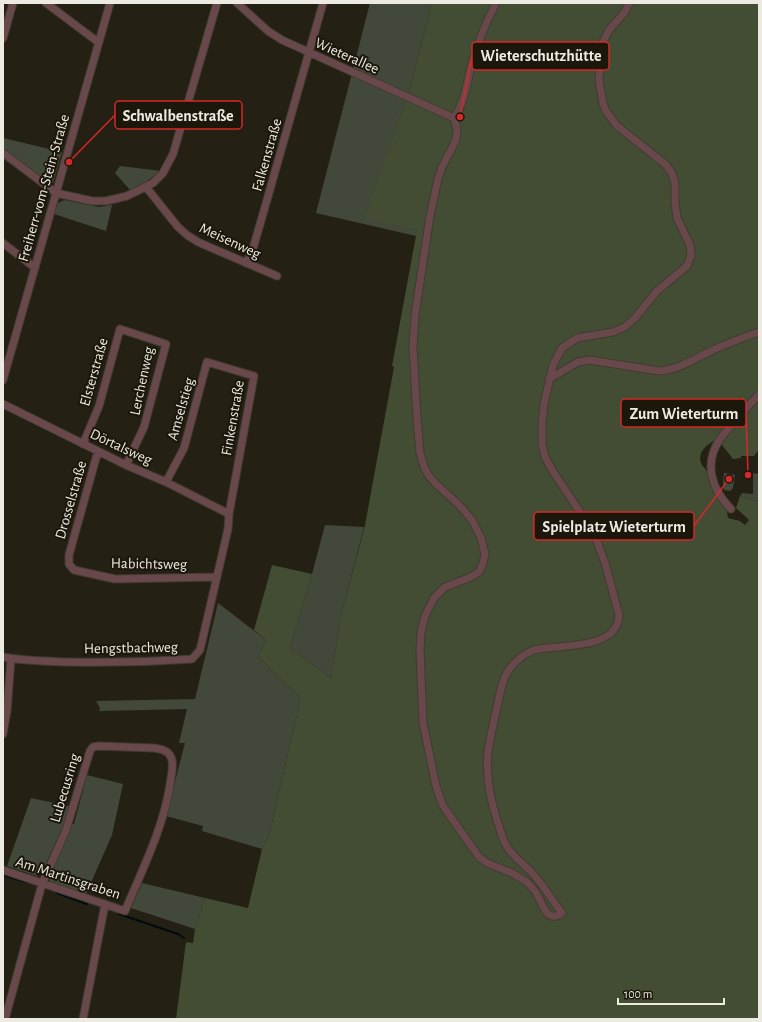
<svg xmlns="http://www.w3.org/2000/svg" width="762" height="1022" font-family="'Alegreya Sans',sans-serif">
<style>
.green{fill:#43493a}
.forest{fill:#424d33}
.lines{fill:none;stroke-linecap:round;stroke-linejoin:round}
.stream{stroke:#000b11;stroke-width:2}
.minor-casing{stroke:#403c30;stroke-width:9}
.minor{stroke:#69484c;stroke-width:7}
.labels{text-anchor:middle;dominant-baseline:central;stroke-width:4;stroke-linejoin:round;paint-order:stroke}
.street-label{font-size:15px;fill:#edeae1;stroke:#1b170a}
.leader{fill:none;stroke:#d62828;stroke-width:1.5}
.callout-dot{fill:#d62828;stroke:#1b170a;stroke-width:1.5}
.callout{fill:#1b170a;stroke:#d62828;stroke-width:1.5}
.callout-label{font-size:16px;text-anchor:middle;font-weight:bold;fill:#edeae1}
</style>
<rect width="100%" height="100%" fill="#242013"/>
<!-- green -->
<path class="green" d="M 370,3 L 432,3 L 408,95 L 365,217 L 418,230 L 416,236 L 316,213 Z
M 3,138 L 62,152 L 53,183 L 50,184 L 3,148 Z
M 120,166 L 161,171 L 147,181 L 130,190 L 115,173 Z
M 64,200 L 99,207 L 112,205 L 106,231 L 54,214 L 58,203 Z
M 724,473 L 735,475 L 733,488 L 730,491 L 724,490 L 723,483 Z
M 753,473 L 759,474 L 759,502 L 740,496 L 742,493 L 753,494 Z
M 325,525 L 364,527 L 341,616 L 331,678 L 290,648 L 312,574 Z
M 218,603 L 266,640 L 258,657 L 297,694 L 300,701 L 269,836 L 262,849 L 202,831 L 203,826 L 166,816 L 185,743 L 179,743 L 187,709 L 99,711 L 100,708 L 96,701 L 195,699 Z
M 87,775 L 123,784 L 112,835 L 86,894 L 53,883 L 50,881 L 48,878 L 71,824 L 74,824 Z
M 31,798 L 69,806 L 65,822 L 43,870 L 40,871 L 37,876 L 7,866 Z
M 142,883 L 205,898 L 195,929 L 131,908 Z"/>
<!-- forest -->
<path class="forest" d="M 432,3 L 759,3 L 759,449 L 754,456 L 741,456 L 741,458 L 733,459 L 717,439 C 708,444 697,451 701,463 C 702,466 706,469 708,473 C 710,479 712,485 715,490 C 719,499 728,508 728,518 L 740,521 L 745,525 L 749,520 L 736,508 L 740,496 L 759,502 L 759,1019 L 176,1019 L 186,942 L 193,943 L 195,929 L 205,898 L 248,908 L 262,849 L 269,836 L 300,701 L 297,694 L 258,657 L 266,640 L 254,630 L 272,565 L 312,574 L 290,648 L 331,678 L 341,616 L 365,525 L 394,367 L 392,366 L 417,230 L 364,218 L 408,95 Z"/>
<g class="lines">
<!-- stream -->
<path class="stream" d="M 3,875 L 26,882
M 57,893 L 87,904
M 119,914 L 178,934 L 184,938"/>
<defs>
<path id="minor" d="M 46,3 L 98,42
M 237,3 L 268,31 L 282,40 L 454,118
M 3,38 L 13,3
M 454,118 L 457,129 L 456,140 L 442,167 L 438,179 L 430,216 L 415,315 L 413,347 L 417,418 L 420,453 L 424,467 L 429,476 L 436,484 L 459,505 L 472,520 L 481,538 L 485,554 L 483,563 L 479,572 L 471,577 L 445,587 L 434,598 L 425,616 L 421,632 L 420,649 L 423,723 L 436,786 L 443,806 L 479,857 L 487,863 L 512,873 L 527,882 L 535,891 L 546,912 C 551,918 556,917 562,913 C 552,900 544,886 533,874 C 524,864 511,856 505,843 C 501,836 500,828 497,820 C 490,799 486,774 488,752 C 490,737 494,722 497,707 C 501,689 503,671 519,659 C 523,655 529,652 534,650 C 558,644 618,651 619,615 L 605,563 L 595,536 L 586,521 L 554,473 L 545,457 L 542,444 L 542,423 L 544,404 L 553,365 L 562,348 L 577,338 L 613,332 L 625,327 L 635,318 L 657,291 L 687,266 L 691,256 L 690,245 L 677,218 L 675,203 L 675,184 L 672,173 L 665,164 L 616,125 L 606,111 L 603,104 L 599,80 L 601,46 L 609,30 L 625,12 L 629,3
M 454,118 C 465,102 466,86 471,67 C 477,45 485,24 496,3
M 3,153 L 56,193 L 92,201 L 106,201 L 127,196 L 153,183 L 163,173 L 173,154 L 217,3
M 146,187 L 178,227 L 187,235 L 198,242 L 214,249 L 277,276
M 3,243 L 35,268
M 246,263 L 252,252 L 261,221 L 323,3
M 549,379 L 578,362 L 590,360 L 659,371 C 679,370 697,357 715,349 C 729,343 744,337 759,332
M 3,380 L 110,3
M 3,404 L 126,465 L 166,482 L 229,514
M 83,444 L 99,406 L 120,329 L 166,344 L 144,427 L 126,465
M 98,451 L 69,555 L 69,564 L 74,570 L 115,579 L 216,577
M 731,509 C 712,490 703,464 720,439 C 725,432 732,425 738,418 C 745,410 751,402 759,395
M 3,657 C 24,661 45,661 67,662 C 109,663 150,662 192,659 L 200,650 L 228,529 L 229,514 L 254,376 L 207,362 L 184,448 L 166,482
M 3,734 L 7,711 L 11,659
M 3,870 L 125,911 C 143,868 165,825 171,778 C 172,771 174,764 171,757 C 168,750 160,749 153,748 L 99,746 L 93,747 L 90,751 L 66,830 L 42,884 L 5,1019
M 83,1019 L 105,904"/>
</defs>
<!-- minor casing -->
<use href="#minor" class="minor-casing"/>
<!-- minor -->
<use href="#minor" class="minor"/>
</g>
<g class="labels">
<!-- street labels -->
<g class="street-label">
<text transform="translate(347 56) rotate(24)">Wieterallee</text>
<text transform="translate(267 155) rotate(-74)">Falkenstraße</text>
<text transform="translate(44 188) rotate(-74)">Freiherr-vom-Stein-Straße</text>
<text transform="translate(230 241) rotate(25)">Meisenweg</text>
<text transform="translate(94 372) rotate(-74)">Elsterstraße</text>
<text transform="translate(142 381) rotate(-78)">Lerchenweg</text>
<text transform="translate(181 409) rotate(-74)">Amselstieg</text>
<text transform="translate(233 418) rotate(-80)">Finkenstraße</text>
<text transform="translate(121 447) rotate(25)">Dörtalsweg</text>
<text transform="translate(71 500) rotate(-74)">Drosselstraße</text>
<text transform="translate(149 564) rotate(1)">Habichtsweg</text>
<text transform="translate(131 648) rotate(-1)">Hengstbachweg</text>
<text transform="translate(65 788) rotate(-73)">Lubecusring</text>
<text transform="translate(68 878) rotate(18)">Am Martinsgraben</text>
</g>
</g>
<!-- callouts -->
<path class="leader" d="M460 117L472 56M69 162L115 115M748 475L746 413M729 479L694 526"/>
<g class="callout-dot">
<circle cx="460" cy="117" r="4"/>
<circle cx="69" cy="162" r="4"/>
<circle cx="748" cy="475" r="4"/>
<circle cx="729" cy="479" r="4"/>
</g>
<g class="callout">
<rect x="472" y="42" width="137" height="28" rx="4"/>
<rect x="115" y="101" width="127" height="28" rx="4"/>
<rect x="621" y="399" width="125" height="28" rx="4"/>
<rect x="534" y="512" width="160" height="28" rx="4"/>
</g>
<g class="callout-label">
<text x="541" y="61">Wieterschutzhütte</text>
<text x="178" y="121">Schwalbenstraße</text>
<text x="684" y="419">Zum Wieterturm</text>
<text x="614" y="532">Spielplatz Wieterturm</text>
</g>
<!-- border -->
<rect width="762" height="1022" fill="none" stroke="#edeae1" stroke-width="8"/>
<!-- scale -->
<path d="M618 998v6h106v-6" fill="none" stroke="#edeae1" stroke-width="2"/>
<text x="624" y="998" font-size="12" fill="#edeae1" stroke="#1b170a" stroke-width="3" paint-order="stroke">100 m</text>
</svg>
